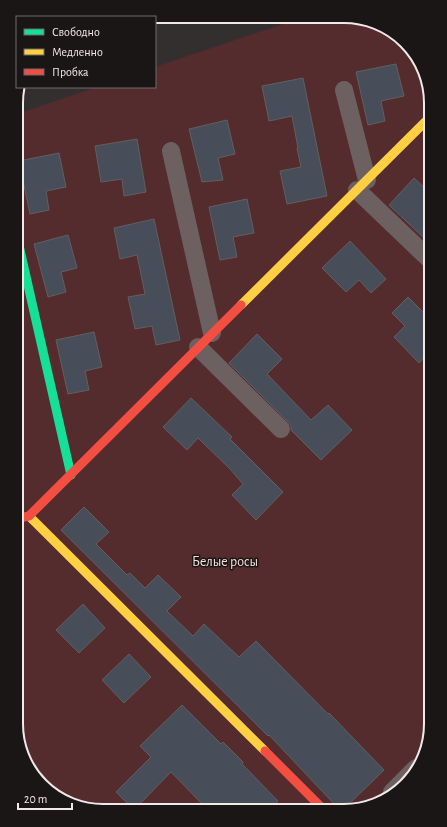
<svg xmlns="http://www.w3.org/2000/svg" width="447" height="827" font-family="'Alegreya Sans',sans-serif">
<style>
.green{fill:#542c2d}
.building{fill:#474e59;stroke:#615f61}
.lines{fill:none;stroke-linecap:round;stroke-linejoin:round}
.street{stroke:#6c6060;stroke-width:18}
.fast{stroke:#16e098;stroke-width:9}
.slow{stroke:#ffcf43;stroke-width:9}
.jam{stroke:#f24e42;stroke-width:9}
.labels{text-anchor:middle;dominant-baseline:central;stroke-width:3;stroke-linejoin:round;paint-order:stroke}
.park-label{font-size:14px;fill:#f6dedd;stroke:#1b1616}
.rim{fill:none;stroke:#f0e9e9;stroke-width:2}
</style>
<rect width="100%" height="100%" fill="#342f2f"/>
<!-- green -->
<path class="green" d="M 304,17 L 361,18 L 401,37 L 426,75 L 431,730 L 413,777 L 372,806 L 92,810 L 50,793 L 24,757 L 27,749 L 20,717 L 17,114 L 97,87 L 155,87 L 155,67 Z"/>
<!-- building -->
<path class="building" d="M 396,64 L 404,96 L 381,101 L 385,121 L 368,125 L 356,72 Z
M 303,78 L 327,196 L 287,204 L 280,171 L 301,167 L 297,148 L 298,148 L 292,116 L 269,121 L 262,86 Z
M 227,120 L 235,154 L 218,158 L 223,180 L 202,182 L 189,129 Z
M 137,139 L 146,192 L 124,196 L 122,179 L 101,182 L 95,146 Z
M 59,153 L 66,187 L 46,191 L 49,210 L 30,214 L 19,161 Z
M 414,178 L 427,190 L 427,241 L 389,205 Z
M 247,199 L 254,233 L 233,237 L 237,257 L 220,260 L 209,207 Z
M 154,219 L 180,340 L 156,345 L 152,326 L 135,329 L 128,297 L 145,294 L 137,255 L 120,259 L 114,228 Z
M 68,235 L 77,268 L 61,272 L 66,292 L 48,297 L 34,244 Z
M 350,241 L 386,279 L 371,293 L 359,280 L 346,292 L 322,268 Z
M 408,297 L 428,317 L 428,353 L 419,363 L 394,337 L 405,326 L 392,313 Z
M 94,332 L 102,367 L 85,371 L 89,390 L 68,394 L 56,340 Z
M 257,334 L 282,359 L 267,374 L 311,420 L 328,405 L 352,430 L 321,460 L 291,430 L 291,426 L 288,422 L 229,363 Z
M 191,398 L 232,437 L 230,439 L 283,492 L 256,520 L 232,495 L 243,484 L 230,469 L 198,438 L 187,450 L 163,427 Z
M 84,507 L 109,532 L 96,544 L 127,575 L 130,573 L 145,588 L 158,575 L 181,597 L 167,611 L 193,636 L 204,624 L 239,657 L 256,641 L 328,714 L 329,713 L 384,770 L 346,807 L 337,807 L 269,735 L 268,736 L 61,530 Z
M 83,604 L 105,628 L 79,653 L 56,630 Z
M 129,654 L 151,677 L 124,703 L 102,680 Z
M 182,705 L 221,744 L 223,742 L 243,762 L 242,764 L 278,801 L 271,808 L 206,808 L 171,772 L 134,810 L 116,792 L 151,757 L 140,746 Z"/>
<g class="lines">
<!-- street -->
<path class="street" d="M 344,90 L 367,180
M 171,151 L 212,333
M 357,190 L 428,258
M 198,347 L 281,429
M 392,792 L 416,768"/>
<!-- fast -->
<path class="fast" d="M 18,241 L 71,475"/>
<!-- slow -->
<path class="slow" d="M 241,305 L 427,120
M 29,516 L 265,751"/>
<!-- jam -->
<path class="jam" d="M 19,518 L 29,516 L 241,305
M 265,751 L 321,807"/>
</g>
<g class="labels">
<!-- park labels -->
<g class="park-label">
<text x="225" y="562">Белые росы</text>
</g>
</g>
<!-- crop -->
<path d="M0 0H447V827H0ZM103 23H344A80 80 0 0 1 424 103V724A80 80 0 0 1 344 804H103A80 80 0 0 1 23 724V103A80 80 0 0 1 103 23Z" fill="#1b1616" fill-rule="evenodd"/>
<path class="rim" d="M103 23H344A80 80 0 0 1 424 103V724A80 80 0 0 1 344 804H103A80 80 0 0 1 23 724V103A80 80 0 0 1 103 23Z"/>
<!-- legend -->
<rect x="16" y="16" width="140" height="72" fill="#1b1616" stroke="#706a6a"/>
<rect x="24" y="29" width="20" height="6" fill="#16e098" stroke="#706a6a"/>
<text x="52" y="36" font-size="12" fill="#f0e9e9">Свободно</text>
<rect x="24" y="49" width="20" height="6" fill="#ffcf43" stroke="#706a6a"/>
<text x="52" y="56" font-size="12" fill="#f0e9e9">Медленно</text>
<rect x="24" y="69" width="20" height="6" fill="#f24e42" stroke="#706a6a"/>
<text x="52" y="76" font-size="12" fill="#f0e9e9">Пробка</text>
<!-- scale -->
<path d="M18 803v6h54v-6" fill="none" stroke="#f0e9e9" stroke-width="2"/>
<text x="24" y="803" font-size="12" fill="#f0e9e9" stroke="#1b1616" stroke-width="3" paint-order="stroke">20 m</text>
</svg>
